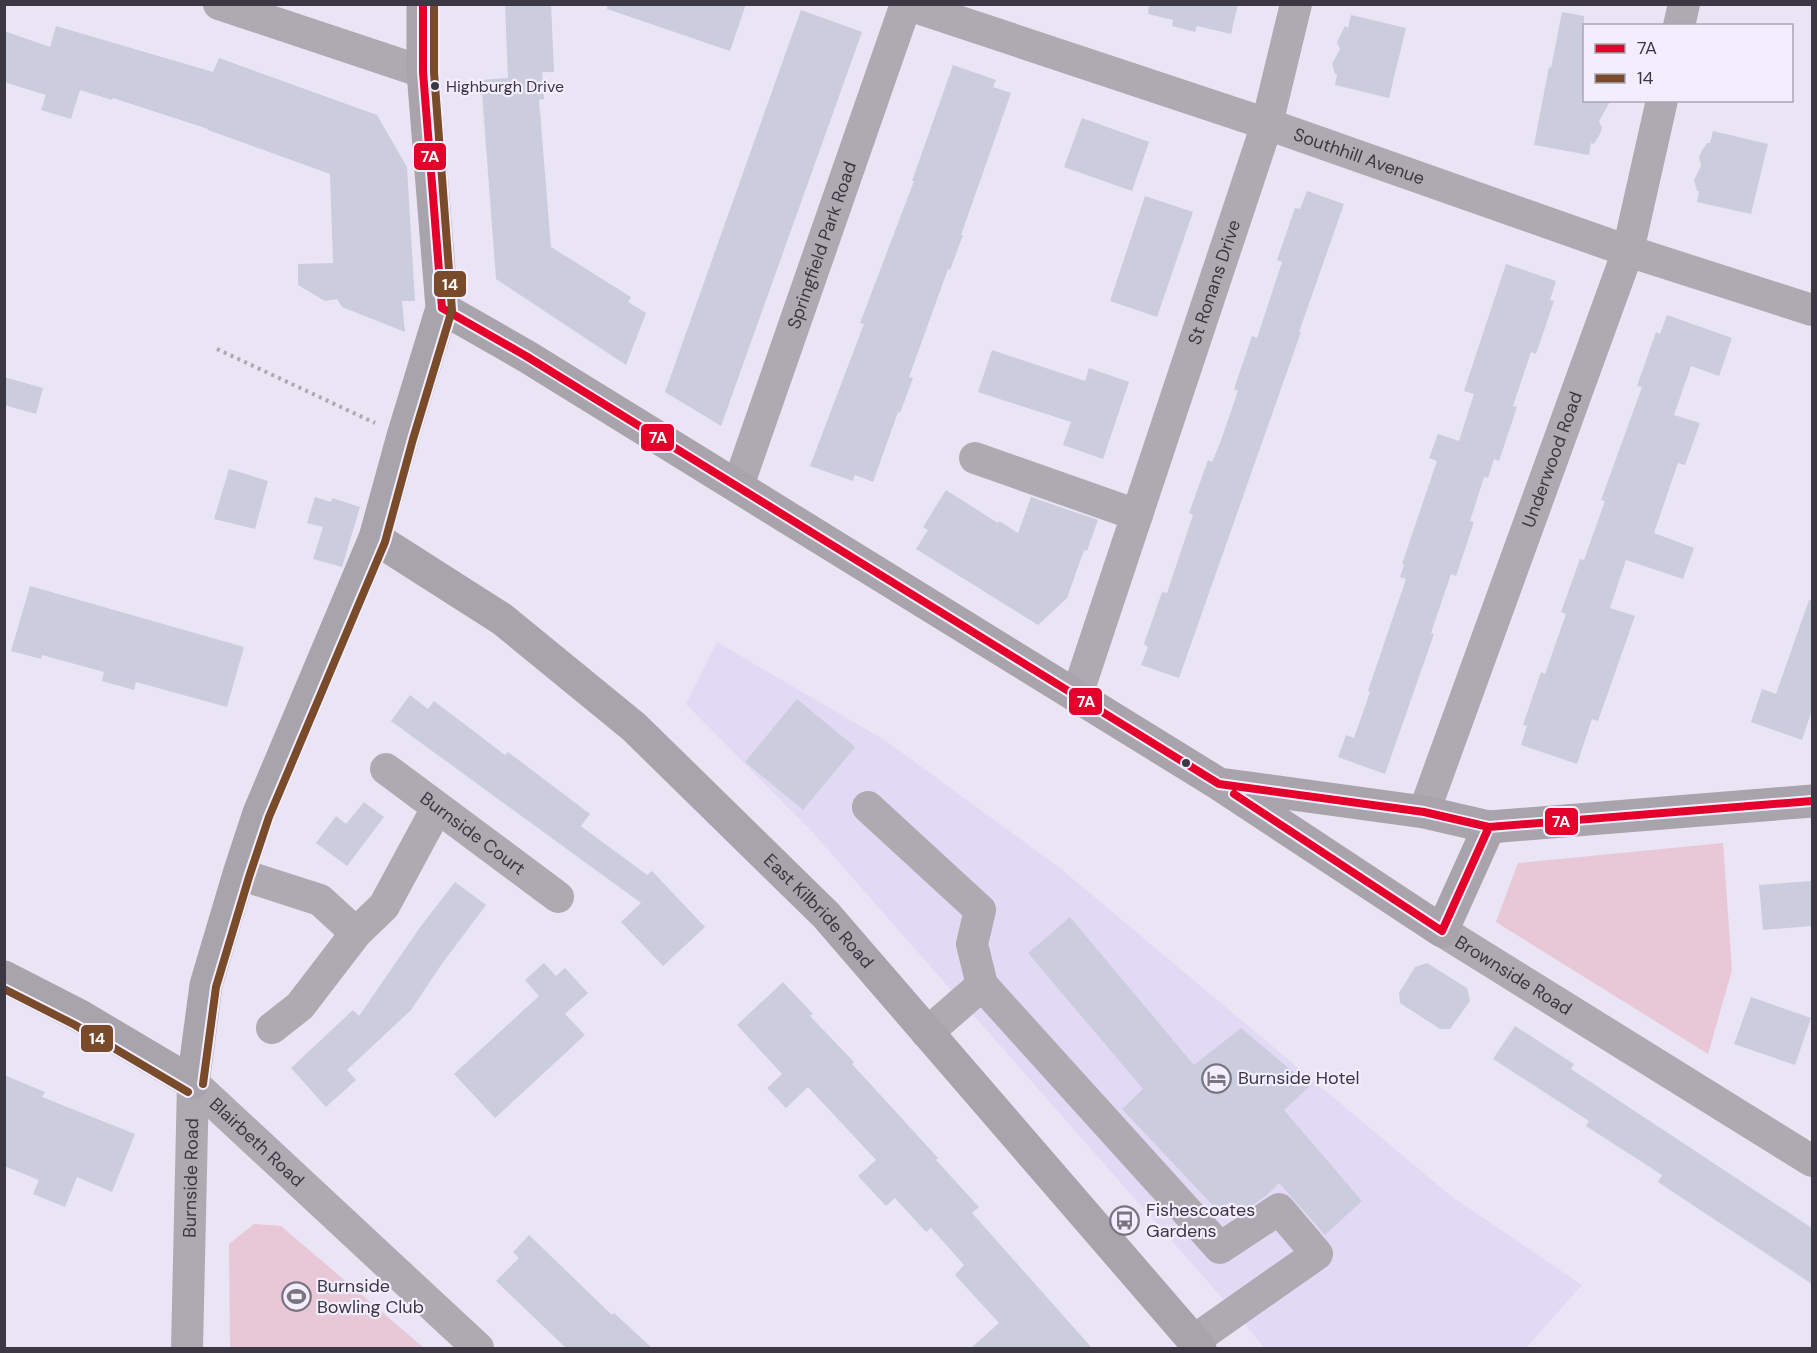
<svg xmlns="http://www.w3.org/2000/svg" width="1817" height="1353" font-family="'DM Sans',sans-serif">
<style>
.built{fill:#e2daf4}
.green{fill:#e8c7d6}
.building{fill:#cbccdd}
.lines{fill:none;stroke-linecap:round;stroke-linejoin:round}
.path{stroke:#aba8af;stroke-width:4;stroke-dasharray:3 4.5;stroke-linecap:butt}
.minor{stroke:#aeaab1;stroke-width:32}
.major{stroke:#a8a4ab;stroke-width:33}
.bus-1-casing{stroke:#f3eeff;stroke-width:12}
.bus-2-casing{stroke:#f3eeff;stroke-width:12}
.bus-1{stroke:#e4002b;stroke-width:8}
.bus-2{stroke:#7a4b2a;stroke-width:8}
.bus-dot{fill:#3b3843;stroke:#f3eeff;stroke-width:2}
.labels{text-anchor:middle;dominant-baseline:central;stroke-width:4.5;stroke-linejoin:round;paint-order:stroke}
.bus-label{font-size:16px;fill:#3b3843;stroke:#f3eeff;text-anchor:start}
.street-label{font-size:18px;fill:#3b3843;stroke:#f3eeff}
.poi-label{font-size:18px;fill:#3b3843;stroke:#f3eeff;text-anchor:start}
.line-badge{stroke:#f3eeff;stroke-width:2}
.badge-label{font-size:16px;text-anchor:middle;font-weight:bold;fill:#fff}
</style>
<rect width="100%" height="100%" fill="#eae5f5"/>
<!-- built -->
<path class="built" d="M 717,642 L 886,741 L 1060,868 L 1451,1196 L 1582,1285 L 1526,1348 L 1264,1348 L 1245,1324 L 813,833 L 686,704 Z"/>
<!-- green -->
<path class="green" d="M 1723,843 L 1732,970 L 1708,1054 L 1496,922 L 1518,863 Z
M 254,1224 L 281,1226 L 424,1348 L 230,1348 L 229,1244 Z"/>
<!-- building -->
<path class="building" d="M 505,4 L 551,4 L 554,72 L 542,72 L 544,99 L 539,100 L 551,247 L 631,297 L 628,302 L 646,313 L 626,365 L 496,279 L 481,80 L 508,78 Z
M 607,4 L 746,4 L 730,51 L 607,9 Z
M 1149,4 L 1238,4 L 1231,34 L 1197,26 L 1195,32 L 1172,26 L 1173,20 L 1148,14 Z
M 801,10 L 862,32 L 721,426 L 665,392 Z
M 1562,12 L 1584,16 L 1584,100 L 1611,100 L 1599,121 L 1602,128 L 1600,134 L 1594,144 L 1591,143 L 1589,155 L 1534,145 L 1549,67 L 1551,68 Z
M 1351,15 L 1406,28 L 1389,98 L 1335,85 L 1337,74 L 1335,74 L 1332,64 L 1340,49 L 1337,42 L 1345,26 L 1348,28 Z
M 56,26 L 213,72 L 219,58 L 377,115 L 407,167 L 415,301 L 402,301 L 405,332 L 342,307 L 337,299 L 325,301 L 298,285 L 298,264 L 333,263 L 330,174 L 208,130 L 208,129 L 113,98 L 112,100 L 80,90 L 71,119 L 41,110 L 46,95 L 4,82 L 4,31 L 50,47 Z
M 953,65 L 996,80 L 993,87 L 1011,93 L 961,235 L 963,235 L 950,270 L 948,269 L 909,377 L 913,378 L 900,413 L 898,412 L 873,482 L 855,475 L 853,481 L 810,466 L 864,324 L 860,323 L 914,181 L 912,181 Z
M 1082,118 L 1149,142 L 1132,191 L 1064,167 Z
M 1713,131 L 1768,144 L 1751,214 L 1697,202 L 1699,191 L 1697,191 L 1694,180 L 1701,166 L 1699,157 L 1701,152 L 1707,143 L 1710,143 Z
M 1307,191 L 1344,204 L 1299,332 L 1301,332 L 1179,678 L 1141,665 L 1148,647 L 1144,644 L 1162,592 L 1167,593 L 1193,515 L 1189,513 L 1208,460 L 1212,462 L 1220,443 L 1238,391 L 1234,389 L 1252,336 L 1257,338 L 1282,262 L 1277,260 L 1295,208 L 1300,209 Z
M 1145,196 L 1193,212 L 1157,317 L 1110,301 Z
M 1506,264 L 1556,281 L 1550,300 L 1554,301 L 1536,354 L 1531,352 L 1513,406 L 1517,407 L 1499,461 L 1494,459 L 1488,478 L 1484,477 L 1470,521 L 1474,522 L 1456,576 L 1451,574 L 1431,633 L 1434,634 L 1385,774 L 1338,757 L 1346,735 L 1354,738 L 1370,692 L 1368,691 L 1406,579 L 1400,577 L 1404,565 L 1402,564 L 1437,461 L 1429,458 L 1438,434 L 1459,441 L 1474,394 L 1464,391 Z
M 1667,315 L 1732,338 L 1719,376 L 1691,366 L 1674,415 L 1700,423 L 1685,465 L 1678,463 L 1654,533 L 1694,548 L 1683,579 L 1626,560 L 1610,608 L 1635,616 L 1598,721 L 1592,719 L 1577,764 L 1521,745 L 1527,726 L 1523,725 L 1541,672 L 1545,674 L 1566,614 L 1561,612 L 1580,559 L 1584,560 L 1605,501 L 1601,500 L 1642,387 L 1637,386 L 1656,332 L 1660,334 Z
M 992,350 L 1085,381 L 1089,368 L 1129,382 L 1103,459 L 1063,445 L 1071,422 L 978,392 Z
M 4,377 L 43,388 L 36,414 L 4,405 Z
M 229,469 L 268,481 L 255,529 L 214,519 Z
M 946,490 L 998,523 L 999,521 L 1018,533 L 1031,497 L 1098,520 L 1087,551 L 1084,550 L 1067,598 L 1038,625 L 916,549 L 928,530 L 923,527 Z
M 315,497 L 331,502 L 332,498 L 360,507 L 342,567 L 313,559 L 323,527 L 307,523 Z
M 30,586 L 244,647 L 227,707 L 136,682 L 134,690 L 102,681 L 104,672 L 42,655 L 41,659 L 11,651 Z
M 1809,600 L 1812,600 L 1812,710 L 1802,740 L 1751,722 L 1762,689 L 1776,694 Z
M 410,695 L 428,709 L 434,701 L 505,755 L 508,752 L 590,814 L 581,826 L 647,875 L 652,871 L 705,927 L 663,966 L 621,922 L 641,903 L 391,721 Z
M 797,699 L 855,747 L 803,810 L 745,762 Z
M 364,802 L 384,817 L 347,866 L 316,843 L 336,816 L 346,824 Z
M 1812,881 L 1812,926 L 1763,930 L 1759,885 Z
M 455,882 L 486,905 L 441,965 L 411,1010 L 347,1070 L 356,1080 L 326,1107 L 291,1068 L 353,1010 L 359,1016 L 421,926 Z
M 1070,917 L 1194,1065 L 1241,1028 L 1310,1086 L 1284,1110 L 1362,1201 L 1325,1235 L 1279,1183 L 1266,1196 L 1239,1214 L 1230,1202 L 1218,1211 L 1122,1109 L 1143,1089 L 1028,953 Z
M 544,963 L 556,976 L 565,968 L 588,993 L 565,1014 L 585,1035 L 495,1118 L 454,1074 L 539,996 L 525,980 Z
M 1427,963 L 1467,988 L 1470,1001 L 1450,1029 L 1440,1029 L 1400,1003 L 1399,993 L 1415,967 Z
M 783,982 L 813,1014 L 810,1016 L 854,1062 L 852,1064 L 938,1158 L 936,1160 L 979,1207 L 972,1213 L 1092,1348 L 971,1348 L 999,1323 L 955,1275 L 964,1265 L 931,1228 L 926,1232 L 895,1198 L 886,1206 L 858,1176 L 876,1160 L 808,1087 L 786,1108 L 767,1088 L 782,1074 L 737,1025 Z
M 1751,997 L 1811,1018 L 1795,1065 L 1734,1044 Z
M 1515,1026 L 1574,1064 L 1571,1069 L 1812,1228 L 1812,1284 L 1658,1182 L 1662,1175 L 1586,1126 L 1589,1121 L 1493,1059 Z
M 4,1075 L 45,1092 L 42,1097 L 135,1134 L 112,1192 L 77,1177 L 65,1207 L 33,1194 L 39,1180 L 4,1166 Z
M 529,1235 L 612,1315 L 614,1313 L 652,1348 L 566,1348 L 496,1281 L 519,1258 L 513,1252 Z"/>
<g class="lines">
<!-- path -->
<path class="path" d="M 217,349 L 375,423"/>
<!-- minor -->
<g class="minor">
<path d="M 219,4 L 423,72"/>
<path id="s1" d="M 906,4 L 1267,124 L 1628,251 L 1812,310"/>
<path d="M 1679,26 L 1684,4"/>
<path d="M 975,458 L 1137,515"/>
<path id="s2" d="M 738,486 L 906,4"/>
<path id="s3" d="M 1077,695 L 1267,124 L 1296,4"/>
<path id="s4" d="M 386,769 L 558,897"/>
<path d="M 868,807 L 980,910 L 972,944 L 982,985 L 927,1033"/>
<path id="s5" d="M 1424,812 L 1628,251 L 1662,100"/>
<path d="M 239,874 L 320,900 L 356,933"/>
<path id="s6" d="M 1442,931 L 1812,1161"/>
<path d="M 982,985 L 1220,1248 L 1279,1209 L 1317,1254 L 1193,1341"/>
<path d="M 272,1028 L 300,1006 L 356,933 L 384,906 L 437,808"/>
<path id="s7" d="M 193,1083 L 478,1348"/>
<path id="s8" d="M 187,1348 L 193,1083"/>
</g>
<!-- major -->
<g class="major">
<path d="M 442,308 L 526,356 L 1219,784 L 1442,931 L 1489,827"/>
<path id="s9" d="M 375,538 L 502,619 L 634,727 L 826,915 L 1200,1348"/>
<path d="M 1227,785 L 1424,812 L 1489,827 L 1812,801"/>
<path d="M 4,977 L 80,1016 L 193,1083 L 206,985 L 239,874 L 259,813 L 375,538 L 403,436 L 442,308 L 423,72 L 423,4"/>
</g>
<defs>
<path id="bus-1" d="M 423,4 L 423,72 L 442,308
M 442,308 L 526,356 L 1219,784 L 1424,812 L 1489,827 L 1812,801
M 1234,794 L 1442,931 L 1489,827"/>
<path id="bus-2" d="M 4,989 L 75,1025 L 188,1092
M 203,1084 L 216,987 L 249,877 L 269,817 L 385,542 L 413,439 L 452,310 L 434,72 L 434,4"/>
</defs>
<!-- bus-1 casing -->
<use href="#bus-1" class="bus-1-casing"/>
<!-- bus-2 casing -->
<use href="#bus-2" class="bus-2-casing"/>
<!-- bus-1 -->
<use href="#bus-1" class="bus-1"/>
<!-- bus-2 -->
<use href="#bus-2" class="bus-2"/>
</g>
<!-- icons -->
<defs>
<symbol id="hotel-ring" viewBox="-11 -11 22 22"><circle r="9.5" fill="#f3eeff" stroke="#787581" stroke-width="1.5"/><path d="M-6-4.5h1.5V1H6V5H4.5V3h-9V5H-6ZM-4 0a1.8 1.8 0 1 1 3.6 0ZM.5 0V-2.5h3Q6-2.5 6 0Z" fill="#787581"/></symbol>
<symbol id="bus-ring" viewBox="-11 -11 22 22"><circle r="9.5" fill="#f3eeff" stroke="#787581" stroke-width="1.5"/><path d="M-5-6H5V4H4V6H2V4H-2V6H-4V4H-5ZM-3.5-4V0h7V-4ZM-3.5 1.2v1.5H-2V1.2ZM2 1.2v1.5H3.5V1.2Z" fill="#787581"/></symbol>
<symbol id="stadium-ring" viewBox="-11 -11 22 22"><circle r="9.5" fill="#f3eeff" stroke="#787581" stroke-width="1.5"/><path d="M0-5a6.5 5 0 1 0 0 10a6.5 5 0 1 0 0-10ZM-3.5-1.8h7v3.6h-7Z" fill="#787581"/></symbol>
</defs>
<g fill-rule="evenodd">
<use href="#hotel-ring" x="1200" y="1062" width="33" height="33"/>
<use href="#bus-ring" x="1108" y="1204" width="33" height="33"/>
<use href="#stadium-ring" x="280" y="1280" width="33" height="33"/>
</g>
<!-- markers -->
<g class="bus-dot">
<circle cx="435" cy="86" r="5"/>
<circle cx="1186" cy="763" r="5"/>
</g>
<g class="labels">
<!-- bus labels -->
<g class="bus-label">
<text x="446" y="86">Highburgh Drive</text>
</g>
<!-- street labels -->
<g class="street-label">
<text stroke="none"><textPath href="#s1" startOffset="478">Southhill Avenue</textPath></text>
<text stroke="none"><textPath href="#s2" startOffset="255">Springfield Park Road</textPath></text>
<text stroke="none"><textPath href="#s3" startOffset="435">St Ronans Drive</textPath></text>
<text stroke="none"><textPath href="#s5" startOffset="375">Underwood Road</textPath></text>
<text stroke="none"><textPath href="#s4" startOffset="108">Burnside Court</textPath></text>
<text stroke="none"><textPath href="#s9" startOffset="582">East Kilbride Road</textPath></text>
<text stroke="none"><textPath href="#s6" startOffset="84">Brownside Road</textPath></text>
<text stroke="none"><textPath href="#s7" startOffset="87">Blairbeth Road</textPath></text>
<text stroke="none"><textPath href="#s8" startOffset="170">Burnside Road</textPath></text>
</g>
<!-- poi labels -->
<g class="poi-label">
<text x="1238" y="1078">Burnside Hotel</text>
<text x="1146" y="1210">Fishescoates<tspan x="1146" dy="21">Gardens</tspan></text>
<text x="317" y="1286">Burnside<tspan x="317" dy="21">Bowling Club</tspan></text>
</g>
</g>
<g class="line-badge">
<rect x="413" y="142" width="34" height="29" rx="6" fill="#e4002b"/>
<rect x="433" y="270" width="34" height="28" rx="6" fill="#7a4b2a"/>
<rect x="640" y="423" width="35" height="29" rx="6" fill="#e4002b"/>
<rect x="1068" y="687" width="35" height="29" rx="6" fill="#e4002b"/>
<rect x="1544" y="807" width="35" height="29" rx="6" fill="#e4002b"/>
<rect x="80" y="1024" width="34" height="29" rx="6" fill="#7a4b2a"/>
</g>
<g class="badge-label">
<text x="430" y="162">7A</text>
<text x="450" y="290">14</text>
<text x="658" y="443">7A</text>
<text x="1086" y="707">7A</text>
<text x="1561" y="827">7A</text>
<text x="97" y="1044">14</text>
</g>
<!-- border -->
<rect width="1817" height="1353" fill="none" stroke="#3b3843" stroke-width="12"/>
<!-- legend -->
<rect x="1583" y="24" width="210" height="78" fill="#f3eeff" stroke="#a9a5b4" stroke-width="1.5"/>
<rect x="1595" y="44" width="30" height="9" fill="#e4002b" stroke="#a9a5b4" stroke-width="1.5"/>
<text x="1637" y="54" font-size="18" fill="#3b3843">7A</text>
<rect x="1595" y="74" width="30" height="9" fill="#7a4b2a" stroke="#a9a5b4" stroke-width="1.5"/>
<text x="1637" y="84" font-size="18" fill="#3b3843">14</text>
</svg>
